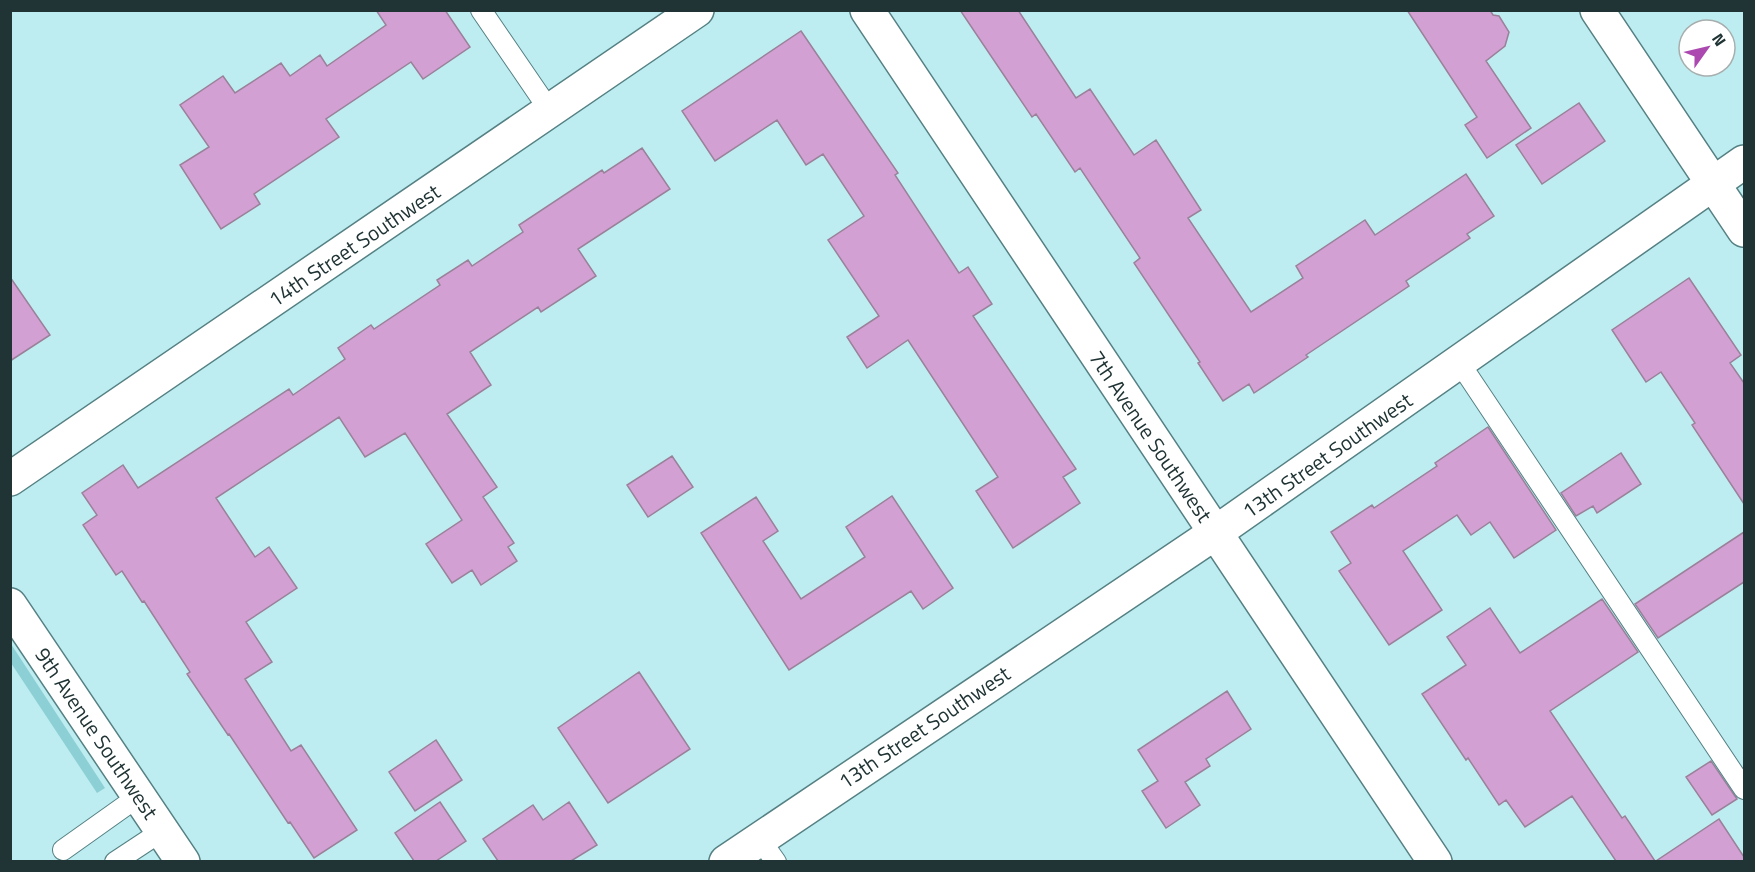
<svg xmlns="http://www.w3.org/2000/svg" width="1755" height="872" font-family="'Titillium Web',sans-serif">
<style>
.green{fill:#8ccfd4}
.building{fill:#d2a0d3;stroke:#9a819a;stroke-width:1.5}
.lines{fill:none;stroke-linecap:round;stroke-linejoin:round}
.lane-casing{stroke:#558184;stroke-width:22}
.street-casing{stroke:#558184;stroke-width:36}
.secondary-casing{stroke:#558184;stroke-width:36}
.lane{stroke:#fff;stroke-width:20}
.street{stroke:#fff;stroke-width:33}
.secondary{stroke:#fff;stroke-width:33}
.labels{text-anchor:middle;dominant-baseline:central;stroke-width:4.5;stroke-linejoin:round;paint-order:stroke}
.street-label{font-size:21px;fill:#213435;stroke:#fff}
</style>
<rect width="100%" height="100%" fill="#beedf1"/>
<!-- green -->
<path class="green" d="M 11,644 L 105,788 L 97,793 L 11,663 Z"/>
<!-- building -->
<path class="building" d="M 376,10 L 445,10 L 470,47 L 423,79 L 411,62 L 326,119 L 339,137 L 254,194 L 260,204 L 221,229 L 180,165 L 209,147 L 180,105 L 223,76 L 235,93 L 281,63 L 290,76 L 320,55 L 327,66 L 386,25 Z
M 960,10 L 1018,10 L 1076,98 L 1090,89 L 1134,155 L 1156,140 L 1201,210 L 1188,218 L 1251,312 L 1303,278 L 1296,266 L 1365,220 L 1375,235 L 1466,174 L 1494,216 L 1467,234 L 1470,238 L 1406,281 L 1409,286 L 1306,355 L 1308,357 L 1254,393 L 1249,384 L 1223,401 L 1198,363 L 1200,362 L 1134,263 L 1140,258 L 1080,168 L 1075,172 L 1036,114 L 1032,117 Z
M 1407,10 L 1490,10 L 1493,15 L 1499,16 L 1509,32 L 1505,46 L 1486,61 L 1531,128 L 1487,158 L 1465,125 L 1477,117 Z
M 801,31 L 898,173 L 895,175 L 959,273 L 968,267 L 992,304 L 973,316 L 1076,469 L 1063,477 L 1080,503 L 1013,548 L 976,491 L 998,477 L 908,340 L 867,368 L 847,337 L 879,316 L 828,240 L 864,216 L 823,154 L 806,165 L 777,120 L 715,161 L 682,111 Z
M 1579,103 L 1605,141 L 1542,184 L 1516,145 Z
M 642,148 L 670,189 L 578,249 L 596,276 L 541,312 L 538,307 L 470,352 L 491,385 L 447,414 L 497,487 L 483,497 L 514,543 L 508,547 L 517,561 L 481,585 L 472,570 L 452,583 L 426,544 L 462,520 L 405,433 L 365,457 L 339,417 L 216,498 L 255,557 L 269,547 L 297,588 L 246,622 L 272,662 L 245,679 L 291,751 L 301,745 L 357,830 L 314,858 L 290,822 L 288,823 L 229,734 L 228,735 L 187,674 L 190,672 L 144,601 L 142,602 L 122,571 L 116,575 L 83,525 L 97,515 L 82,493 L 123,465 L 138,488 L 289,389 L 293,395 L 345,359 L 338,348 L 371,325 L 374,329 L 440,285 L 437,280 L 468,260 L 472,266 L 523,232 L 519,225 L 602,170 L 604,173 Z
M 10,277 L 50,335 L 10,361 Z
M 1689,278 L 1741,355 L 1730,363 L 1744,383 L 1744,504 L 1692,425 L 1695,423 L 1661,372 L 1646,382 L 1612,330 Z
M 1488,427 L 1556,530 L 1514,558 L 1490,522 L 1471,535 L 1457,515 L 1403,551 L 1442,610 L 1389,645 L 1339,571 L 1351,563 L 1331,532 L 1372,505 L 1374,508 L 1437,466 L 1435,463 Z
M 1621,453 L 1641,484 L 1597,513 L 1593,506 L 1576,516 L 1561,493 Z
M 672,456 L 693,487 L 648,517 L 627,485 Z
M 892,496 L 953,588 L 923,609 L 911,591 L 789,670 L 701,533 L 756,497 L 778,531 L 763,541 L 801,599 L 865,557 L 846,527 Z
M 1744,532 L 1744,582 L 1658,638 L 1635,604 Z
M 1602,599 L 1638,652 L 1550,711 L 1622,818 L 1625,816 L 1655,861 L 1616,861 L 1572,796 L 1525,827 L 1506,800 L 1499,805 L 1468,758 L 1466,760 L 1422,694 L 1466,665 L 1447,637 L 1490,608 L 1520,653 Z
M 639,672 L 690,749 L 608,803 L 558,728 Z
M 1227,691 L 1251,729 L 1206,759 L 1210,766 L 1185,782 L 1200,805 L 1166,828 L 1142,791 L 1158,781 L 1138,750 Z
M 436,740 L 462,780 L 415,811 L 389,772 Z
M 1711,761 L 1737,799 L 1712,815 L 1686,777 Z
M 440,802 L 466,841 L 436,861 L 414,861 L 395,833 Z
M 569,802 L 597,845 L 571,861 L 498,861 L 483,839 L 533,805 L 543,820 Z
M 1719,819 L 1744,857 L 1744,861 L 1656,861 Z"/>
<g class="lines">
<defs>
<path id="lane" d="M 481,10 L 550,111
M 1459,362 L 1744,789
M 759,838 L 776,862
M 63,850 L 139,796
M 115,862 L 162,831"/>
<path id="street" d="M 1597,10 L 1744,230
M 10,605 L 183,862
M 726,862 L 1215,533 L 1744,162"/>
<path id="secondary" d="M 867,10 L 1435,862
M 10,479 L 697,10"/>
</defs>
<!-- lane casing -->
<use href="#lane" class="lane-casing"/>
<!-- street casing -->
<use href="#street" class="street-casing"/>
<!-- secondary casing -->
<use href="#secondary" class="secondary-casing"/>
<!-- lane -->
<use href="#lane" class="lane"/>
<!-- street -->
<use href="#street" class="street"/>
<!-- secondary -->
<use href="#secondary" class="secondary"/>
</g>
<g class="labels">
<!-- street labels -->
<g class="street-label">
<text transform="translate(354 245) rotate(-34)">14th Street Southwest</text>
<text transform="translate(1151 436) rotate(56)">7th Avenue Southwest</text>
<text transform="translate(1327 455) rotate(-35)">13th Street Southwest</text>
<text transform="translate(924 727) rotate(-34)">13th Street Southwest</text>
<text transform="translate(97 733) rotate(56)">9th Avenue Southwest</text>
</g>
</g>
<!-- border -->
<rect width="1755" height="872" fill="none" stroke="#213435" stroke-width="24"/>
<!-- north arrow -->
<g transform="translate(1707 48) rotate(56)"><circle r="28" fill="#ffffff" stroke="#a6aeae" stroke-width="1.5"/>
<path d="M0-4.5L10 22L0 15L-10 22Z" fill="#ab49b0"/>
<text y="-9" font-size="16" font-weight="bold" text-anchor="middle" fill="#213435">N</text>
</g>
</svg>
